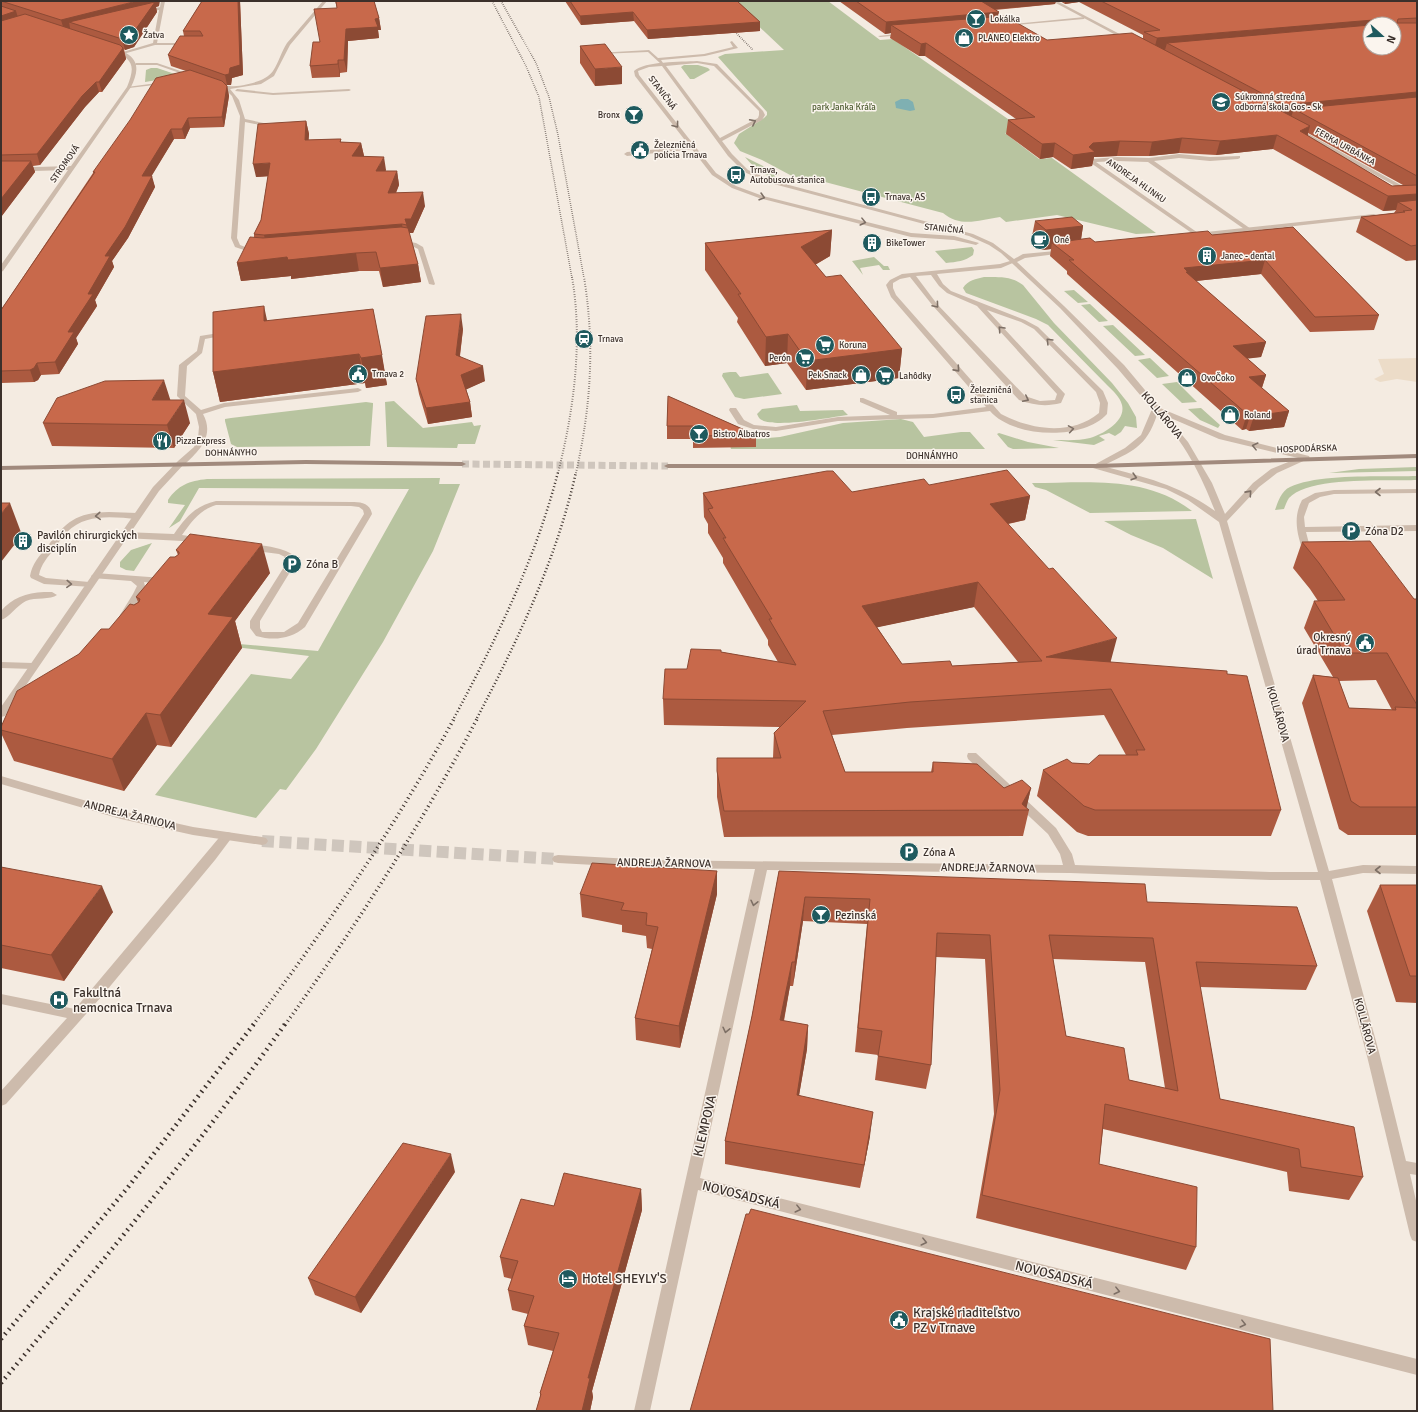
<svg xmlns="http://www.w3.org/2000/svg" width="1418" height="1412" font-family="Signika,sans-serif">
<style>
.green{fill:#b8c4a0}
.plaza{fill:#ecdcc8}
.water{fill:#7fb0b2}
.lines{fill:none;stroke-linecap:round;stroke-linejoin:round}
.street-tunnel{stroke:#cfc6bd;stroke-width:12;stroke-dasharray:12 5.5;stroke-linecap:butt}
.secondary-tunnel{stroke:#cfc6bd;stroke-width:7;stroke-dasharray:7 3.5;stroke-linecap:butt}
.lane{fill:#cdbbac;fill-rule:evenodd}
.street{fill:#cdbbac;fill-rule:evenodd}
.secondary{fill:#a18a7d;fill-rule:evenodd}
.rail-far4{stroke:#3b302b;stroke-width:1.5;stroke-dasharray:0.5 1.5;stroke-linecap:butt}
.rail-far3{stroke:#3b302b;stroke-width:2;stroke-dasharray:0.5 2;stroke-linecap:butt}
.rail-far2{stroke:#3b302b;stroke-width:2.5;stroke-dasharray:1 2.5;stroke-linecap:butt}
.rail-far1{stroke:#3b302b;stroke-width:3.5;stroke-dasharray:1 3.5;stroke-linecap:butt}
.rail{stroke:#3b302b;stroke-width:4.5;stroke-dasharray:1.5 4.5;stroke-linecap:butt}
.wall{fill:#ac5a40;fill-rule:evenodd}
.shaded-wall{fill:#8c4a34}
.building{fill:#c8694b;stroke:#8c4a34;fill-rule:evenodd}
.oneway{stroke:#7d6f65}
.labels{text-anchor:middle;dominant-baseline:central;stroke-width:3;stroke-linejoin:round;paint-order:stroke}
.far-poi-label{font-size:9px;fill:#3b302b;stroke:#fbf5ee;text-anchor:start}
.far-street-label{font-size:9px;fill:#3b302b;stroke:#fbf5ee}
.far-park-label{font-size:9px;fill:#4a5a2e;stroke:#fbf5ee}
.street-label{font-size:11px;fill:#3b302b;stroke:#fbf5ee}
.poi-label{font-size:11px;fill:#3b302b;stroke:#fbf5ee;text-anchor:start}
.near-poi-label{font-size:13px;fill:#3b302b;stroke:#fbf5ee;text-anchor:start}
.near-street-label{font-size:13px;fill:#3b302b;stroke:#fbf5ee}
</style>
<rect width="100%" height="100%" fill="#f4ebe1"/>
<!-- green -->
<path class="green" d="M 732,1 L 828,1 L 880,40 L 893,39 L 1025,131 L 1005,133 L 1039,159 L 1052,158 L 1156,233 L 1136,234 L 1057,215 L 1006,222 L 1000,217 C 979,220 961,228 943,213 L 825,182 L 821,183 L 792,176 L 762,160 L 740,151 L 734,143 L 739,134 L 764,118 L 767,115 L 767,112 L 718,57 L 725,54 L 784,50 Z
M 684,65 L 698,65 L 708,68 L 710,70 L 694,79 L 690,79 L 681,67 Z
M 151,68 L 157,68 L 178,75 L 175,77 L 145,82 L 146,70 Z
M 745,157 L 779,174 L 773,178 C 761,173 753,167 745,157 Z
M 972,247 L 974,250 L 973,255 C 965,261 957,262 946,263 L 935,251 Z
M 874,257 L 884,266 L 888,266 L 890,270 L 883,270 L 879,265 L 860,268 L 863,275 L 852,261 Z
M 984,277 C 998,277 1012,276 1023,285 L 1054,323 L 1112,383 L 1128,403 L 1136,417 L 1137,428 L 1125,426 L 1121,432 L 1115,436 L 1109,433 L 1099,436 L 1105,440 L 1094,445 L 1053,440 C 1066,440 1079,441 1090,438 C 1104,434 1126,421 1122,405 C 1120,397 1113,391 1107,385 L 1048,325 L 1036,319 L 966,293 L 963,288 C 968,280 976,279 984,277 Z
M 1074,290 L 1088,302 L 1078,303 L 1064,291 Z
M 1090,304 L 1108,321 L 1099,322 L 1081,305 Z
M 1113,325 L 1145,355 L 1135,356 L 1103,326 Z
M 1150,358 L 1169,376 L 1157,378 L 1138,360 Z
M 730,372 L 736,372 L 740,377 L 768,373 L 782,394 L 744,399 L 735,397 L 722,376 L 723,373 Z
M 1177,382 L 1197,402 L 1182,403 L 1162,384 Z
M 394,401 L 423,428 L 472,422 L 474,426 L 481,425 L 475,444 L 458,444 L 457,448 L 387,447 L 385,402 Z
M 366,402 L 373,403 L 373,405 L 370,446 L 237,447 L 231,444 L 225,421 L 225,419 L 231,418 Z
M 797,405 L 800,411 L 843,410 L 848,415 C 831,417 773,429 760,419 C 759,418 758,416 757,414 L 762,409 Z
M 1201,408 L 1220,425 L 1218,428 L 1200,420 L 1188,409 Z
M 901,419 L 913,422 L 924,437 L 961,432 L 970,432 L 985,449 L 731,449 L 729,441 L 780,437 L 843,423 Z
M 999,433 L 1028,442 L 1059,448 L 1013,449 L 1008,447 L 997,434 Z
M 1417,467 L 1417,471 L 1329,473 L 1359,469 Z
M 1417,476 L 1417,480 C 1389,481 1308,476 1289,498 C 1287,501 1285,506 1284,509 L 1275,510 C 1278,502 1281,491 1290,487 C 1319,473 1383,477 1417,476 Z
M 440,478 L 439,484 L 460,484 L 433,551 L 383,642 L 316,749 L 286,790 L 280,789 L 256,818 L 155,795 L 251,674 L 291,679 L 309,656 L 226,646 L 228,643 L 318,651 L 409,489 L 199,488 L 180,521 L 169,528 L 185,505 L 168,503 L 168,500 C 178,485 189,481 207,479 Z
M 1032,483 C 1087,483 1146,475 1192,511 L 1090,513 L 1046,490 L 1035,487 Z
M 1196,519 L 1213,579 L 1163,548 L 1131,535 L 1104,521 Z
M 152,543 L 134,571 L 126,570 L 120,567 L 120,562 L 131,550 Z"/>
<!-- plaza -->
<path class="plaza" d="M 1417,358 L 1417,382 L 1397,379 L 1380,382 L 1374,379 L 1384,374 L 1378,359 Z"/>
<!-- water -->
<path class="water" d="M 901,99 L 908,99 L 913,102 L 915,110 L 910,111 L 896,108 L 895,102 Z"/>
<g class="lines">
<!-- street-tunnel -->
<path class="street-tunnel" d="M 262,841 L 558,859"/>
<!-- secondary-tunnel -->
<path class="secondary-tunnel" d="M 462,464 L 668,466"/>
<!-- lane -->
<path class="lane" d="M 161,1 L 165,1 L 157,43 L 188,43 L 190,45 L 155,45 L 123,54 L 123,52 L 153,43 L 159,10 L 144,13 L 142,12 L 160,7 Z
M 323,1 L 327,1 L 290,45 L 274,76 L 261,84 L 230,89 L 239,100 L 245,119 L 278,126 L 275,128 L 245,122 L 237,238 L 240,245 L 259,252 L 256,254 L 235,247 L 231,238 L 240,116 L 232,96 L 226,90 L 214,84 L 216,83 C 220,84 224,86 228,86 C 240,87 266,82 273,71 C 279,62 281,52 287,43 Z
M 1085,17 L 1084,19 L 1006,26 L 1004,25 Z
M 905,33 L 903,35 L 880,37 L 878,36 Z
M 732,41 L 738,48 L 705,56 L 661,60 L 663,63 L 661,64 L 648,52 L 599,54 L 597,53 L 649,50 L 658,58 L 704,54 L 733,47 L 730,42 Z
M 136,63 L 157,63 L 195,76 L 191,77 L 157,65 L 134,65 Z
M 165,82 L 163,84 L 129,88 L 127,87 Z
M 237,89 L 273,93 L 349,89 L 351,90 L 349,91 L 273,95 L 235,91 Z
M 693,146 L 695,147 L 695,149 L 627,156 L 624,154 L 627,152 Z
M 1179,154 L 1210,157 L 1240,156 L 1240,158 L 1238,159 L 1210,161 L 1179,158 L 1154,161 L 1251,229 L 1251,231 L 1247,231 L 1148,162 L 1117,161 L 1096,162 L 1201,235 L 1196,236 L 1088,161 L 1091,159 L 1117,157 L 1149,158 Z
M 399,240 L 416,243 L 423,247 L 435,284 L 434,285 L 429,284 L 418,249 L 412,246 L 397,243 L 397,241 Z
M 1010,261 L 1015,262 L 1001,268 L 937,274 L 943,284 L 951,291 L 1025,320 L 1038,327 L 1103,391 L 1108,403 L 1107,414 C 1083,441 1013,438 990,411 L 933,418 L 838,421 L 776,431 L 753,429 L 738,424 L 729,410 L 730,408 L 736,408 L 744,420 L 754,425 L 776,427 L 838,417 L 890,415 L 860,402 L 860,398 L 863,398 L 897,412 L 897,415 L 933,414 L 986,407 L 891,297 L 886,285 L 890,280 L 902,274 L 1000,264 ZM 931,275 L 939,286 L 947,293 L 977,306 L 1057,394 L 1055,400 L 1040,401 L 1025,396 L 937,304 L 916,276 ZM 910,277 L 933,306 L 1019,400 C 1034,405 1045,407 1061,403 L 1065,394 L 987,310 L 1021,322 L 1034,329 L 1096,392 L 1100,403 L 1099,413 C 1071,436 1031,430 1001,414 L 896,295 L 893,288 L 893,283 L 900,279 Z
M 225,332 L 227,333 L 227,335 L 205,339 L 202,353 L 187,366 L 185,396 L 201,410 L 224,403 L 358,388 L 362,390 L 358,392 L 225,407 L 203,414 C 215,436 199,451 184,465 L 178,465 L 178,461 L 194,447 L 198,438 L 199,427 L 196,414 L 177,396 L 179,365 L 197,351 L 200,336 Z
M 1417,489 L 1417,493 L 1334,494 L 1320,497 L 1309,503 L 1304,517 L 1305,527 L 1417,525 L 1417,531 L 1306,532 L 1312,555 L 1308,558 L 1304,555 C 1298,536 1292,519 1302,500 L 1315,493 L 1334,490 Z
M 216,501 L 351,502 C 361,502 370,503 372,514 L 305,627 C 291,639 274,641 256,636 L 250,628 L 250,621 L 289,559 L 279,554 L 248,550 L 247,548 L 248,546 C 260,543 291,549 298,559 L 260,621 L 260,628 L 262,632 L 284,632 L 298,623 L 364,514 L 363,510 L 359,507 L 351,506 L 216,505 C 200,510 192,521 182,535 L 202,538 L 203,540 L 202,542 L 124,538 L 120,535 L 124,532 L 174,534 C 186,517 195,506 216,501 Z
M 109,512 L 137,513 L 141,516 L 137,519 C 113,517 86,513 67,532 C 62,537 58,543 54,549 C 48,557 41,564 39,575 L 46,578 L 89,582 L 92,583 L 93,585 L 92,587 L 44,584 L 31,578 L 30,576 C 32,564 39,556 47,547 C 67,521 75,513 109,512 Z
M 95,573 L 163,578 L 167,581 L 163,584 L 144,582 L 145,586 L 143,594 L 128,617 L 125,618 L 120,615 L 133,594 L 137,586 L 131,581 L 92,578 L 91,576 Z
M 44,592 L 52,592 L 57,595 C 51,600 35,597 26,601 C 17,605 9,618 1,620 L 1,611 C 12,598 26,593 44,592 Z
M 1,662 L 33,663 L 38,666 L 33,669 L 1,668 Z
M 227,832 L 231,833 L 233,836 L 215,860 L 102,996 L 6,1104 L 1,1106 L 1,1091 L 67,1018 L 1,1004 L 1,994 L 75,1009 L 223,833 Z"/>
<!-- street -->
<path class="street" d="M 1052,1 L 1057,1 L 1131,40 L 1127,41 Z
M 111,48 C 117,48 122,51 126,53 C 141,62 137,74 131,87 L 3,271 L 1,272 L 1,265 L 68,170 L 1,172 L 1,168 L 71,166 L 127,87 C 136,65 133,59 111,50 Z
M 697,61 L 717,64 L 763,111 L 765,115 L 762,120 L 722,141 L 732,154 L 748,170 L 774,181 L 973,234 L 993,243 L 1014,259 L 1023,254 L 1066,250 L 1067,251 L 1064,253 L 1025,258 L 1017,262 L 1064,306 L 1124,365 L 1160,408 L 1225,435 L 1309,456 L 1310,458 L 1277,473 L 1259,487 L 1227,521 L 1329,871 L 1363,865 L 1417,866 L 1417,874 L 1363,873 L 1332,879 L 1380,1056 L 1406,1161 L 1417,1163 L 1417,1175 L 1410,1174 L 1417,1205 L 1417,1242 L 1412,1240 L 1410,1235 L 1367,1056 L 1320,880 L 1270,880 L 1070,873 L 767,870 L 700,1178 L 1417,1359 L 1417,1375 L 698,1190 L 650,1411 L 634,1411 L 755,869 L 650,868 L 558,863 L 554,862 L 552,859 L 554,856 L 558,855 L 650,860 L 1063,865 L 1060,854 L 1048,834 L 968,759 L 967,756 L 968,753 L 976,753 L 1056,828 L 1072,854 L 1075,865 L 1270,872 L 1318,872 L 1219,522 L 1188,500 L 1166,489 L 1093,468 L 1092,466 L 1125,448 L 1141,435 L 1152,409 L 1118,369 L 1060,308 L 1001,253 L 989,245 L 969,236 L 770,183 L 744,172 L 728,156 L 662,66 L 649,67 L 638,71 L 639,75 L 716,173 L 736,186 L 763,196 L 911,233 L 954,236 L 979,243 L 976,245 L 954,240 L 911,237 L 759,198 L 732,188 L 712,175 L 635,76 L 634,71 C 645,61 681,62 697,61 ZM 697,63 L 714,66 L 759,111 L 759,115 L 758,118 L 720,138 L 666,66 ZM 1157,415 C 1184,440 1202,477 1215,511 C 1177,484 1147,478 1103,466 C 1132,451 1146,448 1157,415 ZM 1166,416 L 1219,439 L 1298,458 L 1271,469 L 1253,483 L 1225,514 L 1212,483 L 1188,442 Z
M 1301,132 L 1305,132 L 1417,194 L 1417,198 L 1301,134 Z
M 1374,214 L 1376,215 L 1376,217 L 1197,237 L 1194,235 L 1197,233 Z
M 178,461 L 181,461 L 185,463 L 159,491 L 5,716 L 1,717 L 1,707 L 153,487 Z
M 1,776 L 121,811 L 193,827 L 262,837 L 266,838 L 268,841 L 266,844 L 262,845 L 193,835 L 121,819 L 1,784 Z"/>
<!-- secondary -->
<path class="secondary" d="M 1417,454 L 1417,458 L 1096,468 L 668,468 L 664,466 L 668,464 L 1096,464 Z
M 306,460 L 462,462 L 466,464 L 462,466 L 306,464 L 1,470 L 1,466 Z"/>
<!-- rail-far4 -->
<path class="rail-far4" d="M 492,1 L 526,66 L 539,97 L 572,278
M 501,1 L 536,63 L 549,97 L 558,135 L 584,278
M 728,25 L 753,50"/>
<!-- rail-far3 -->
<path class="rail-far3" d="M 558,473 C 574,410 583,341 572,277
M 576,473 C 591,405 595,346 584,277"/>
<!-- rail-far2 -->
<path class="rail-far2" d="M 454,718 C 496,640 536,558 558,472
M 477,718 C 518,640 557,558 576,472"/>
<!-- rail-far1 -->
<path class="rail-far1" d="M 253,1025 C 327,927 396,825 455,717
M 285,1025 C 355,927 422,824 478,717"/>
<!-- rail -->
<path class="rail" d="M 1,1339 L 129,1186 L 254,1024
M 1,1383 C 99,1266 196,1149 285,1024"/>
</g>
<!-- wall -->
<path class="wall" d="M 1,1 L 159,6 L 156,7 L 157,12 L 134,47 L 125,50 L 124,49 L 126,59 L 102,92 L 99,92 L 85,107 L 40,165 L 33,166 L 35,172 L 1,217 Z
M 202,1 L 240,1 L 243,75 L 232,78 L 231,85 L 227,85 L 229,96 L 224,127 L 190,128 L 185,139 L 174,139 L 151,176 L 155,187 L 128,238 L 112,261 L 114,267 L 95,300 L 97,306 L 76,338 L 78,344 L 59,374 L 41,375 L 38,380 L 34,382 L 1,383 L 1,310 L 93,173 L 93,172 L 186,71 L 171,66 L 168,55 L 184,36 L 183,31 Z
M 335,1 L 374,1 L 379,18 L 381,30 L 378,30 L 379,38 L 348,41 L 347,72 L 340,73 L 340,77 L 312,78 L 310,66 L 320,42 L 337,8 Z
M 565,1 L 737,1 L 760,22 L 760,31 L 648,39 L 634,21 L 581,25 Z
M 839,1 L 1056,1 L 1055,4 L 995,10 L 998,16 L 1047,40 L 1143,38 L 1143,35 L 1079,2 L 1065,4 L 1060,1 L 1417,1 L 1417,260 L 1406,261 L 1356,232 L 1361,217 L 1394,213 L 1396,210 L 1383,211 L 1273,149 L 1216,155 L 1179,153 L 1149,156 L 1117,156 L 1094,157 L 1092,166 L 1071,169 L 1053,157 L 1040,159 L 1006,134 L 1008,120 L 1016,119 L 925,56 L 919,56 L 890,38 L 891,33 L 885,34 ZM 1370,24 L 1394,24 L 1370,48 ZM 1308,133 L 1403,185 L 1392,186 L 1308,136 Z
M 580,46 L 622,84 L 595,86 L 580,63 Z
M 306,121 L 309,134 L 308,140 L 341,139 L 341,142 L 361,143 L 364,156 L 386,170 L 385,171 L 397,171 L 399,185 L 396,193 L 425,206 L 413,233 L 409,233 L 418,264 L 421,282 L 383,287 L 379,271 L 359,271 L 291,279 L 291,276 L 241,281 L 237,263 L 254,237 L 254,234 L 261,220 L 268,176 L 256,177 Z
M 1035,221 L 1083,226 L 1081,239 L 1095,242 L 1212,235 L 1293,227 L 1379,315 L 1374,330 L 1310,332 L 1261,274 L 1196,281 L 1266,342 L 1261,357 L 1247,358 L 1266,375 L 1262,388 L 1289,411 L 1284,427 L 1249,431 L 1246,429 L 1242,430 L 1067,274 L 1067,271 L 1050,256 L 1051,249 L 1042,250 L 1031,241 Z
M 832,230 L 830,256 L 815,265 L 826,277 L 902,349 L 899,378 L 806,390 L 787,363 L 765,366 L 737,322 L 738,318 L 705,270 L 705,243 Z
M 373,309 L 387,385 L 366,388 L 365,383 L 220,402 L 213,372 L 267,321 Z
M 463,329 L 460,356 L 485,381 L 466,389 L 470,402 L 472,417 L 428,424 L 419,394 L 416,379 Z
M 668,396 L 756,435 L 756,447 L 693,448 L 693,439 L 667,439 L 667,426 Z
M 43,423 L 190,423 L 174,448 L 52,446 Z
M 929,485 L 1030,496 L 1025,520 L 1008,524 L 1111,662 L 1281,810 L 1271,836 L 1088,836 L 1077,832 L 1037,796 L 1043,770 L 1072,763 L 1089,764 L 1126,755 L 1104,715 L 907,728 L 832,735 L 845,772 L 931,772 L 933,762 L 1004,788 L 1031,788 L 1026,808 L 1029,810 L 1023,836 L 724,837 L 717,797 L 717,758 L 773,758 L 774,733 L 781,727 L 664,725 L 663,699 L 687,669 L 721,652 L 778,662 L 768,645 L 768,640 L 723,563 L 723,558 L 708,533 L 708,524 L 704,517 L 703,493 L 852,492 ZM 974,607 L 1018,662 L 952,666 L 902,664 L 877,627 Z
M 1302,542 L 1414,599 L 1417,599 L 1417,835 L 1348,835 L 1339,829 L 1302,703 L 1313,675 L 1333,677 L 1304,628 L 1314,601 L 1318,601 L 1310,589 L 1293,568 ZM 1376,680 L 1392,710 L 1349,708 L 1339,681 Z
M 176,550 L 270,573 L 235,621 L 242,648 L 171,747 L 157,745 L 124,791 L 14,761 L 1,733 L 1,727 L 79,654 L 109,629 L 134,605 L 138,602 L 136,597 L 175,557 L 178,555 Z
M 1,867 L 113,912 L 64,981 L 1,968 Z
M 717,871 L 717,894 L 680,1048 L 636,1040 L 635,1018 L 652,949 L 647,948 L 646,936 L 622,932 L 622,925 L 582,917 L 580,894 Z
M 779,871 L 1147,902 L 1317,966 L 1306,990 L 1200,987 L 1220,1099 L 1363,1177 L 1349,1200 L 1289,1191 L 1287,1172 L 1103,1129 L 1099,1164 L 1196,1247 L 1186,1270 L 976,1218 L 994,1114 L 985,959 L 936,957 L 931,1065 L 926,1089 L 875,1080 L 878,1055 L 855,1052 L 867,924 L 803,921 L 793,986 L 790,986 L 784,1021 L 808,1025 L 807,1049 L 799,1095 L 870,1136 L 860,1188 L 725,1164 L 725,1141 L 752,1016 ZM 1053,959 L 1145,962 L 1165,1088 L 1129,1080 L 1066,1036 Z
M 1380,885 L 1417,885 L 1417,1003 L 1396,1002 L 1367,911 Z
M 455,1172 L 361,1313 L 315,1295 L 308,1278 Z
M 641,1189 L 642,1210 L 592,1391 L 593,1397 L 590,1411 L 536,1411 L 540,1397 L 540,1393 L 553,1351 L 528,1345 L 524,1326 L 528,1314 L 512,1310 L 508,1290 L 512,1279 L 504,1277 L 500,1257 L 554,1206 Z"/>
<!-- shaded-wall -->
<path class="shaded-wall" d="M 137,1 L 160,1 L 159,6 L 156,7 L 157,12 L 134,47 L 125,50 L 122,39 L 69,22 L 70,28 L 64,30 L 61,20 Z
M 238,1 L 240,1 L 243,75 L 232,78 L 231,85 L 227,85 L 225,75 Z
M 978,1 L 1056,1 L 1055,4 L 977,11 Z
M 1065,1 L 1079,1 L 1079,2 L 1065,4 Z
M 16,11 L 19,21 L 1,26 L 1,16 Z
M 633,12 L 634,21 L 581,25 L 580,16 Z
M 999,12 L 997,24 L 891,25 L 891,33 L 885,34 L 886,22 Z
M 379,18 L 381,30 L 378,30 L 379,38 L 348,41 L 347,72 L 344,60 L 346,29 L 375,19 Z
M 1373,20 L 1372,24 L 1370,24 L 1370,32 L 1167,43 L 1165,50 L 1154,50 L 1157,38 Z
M 760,22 L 760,31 L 648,39 L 647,30 Z
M 926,43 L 925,56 L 919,56 L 921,44 Z
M 123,48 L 126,59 L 102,92 L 99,82 Z
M 338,60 L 340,73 L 340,77 L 338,64 Z
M 622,67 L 622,84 L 595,86 L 595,69 Z
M 96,82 L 99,92 L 85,107 L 40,165 L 37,154 L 82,96 Z
M 227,86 L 229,96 L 224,127 L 222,117 Z
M 1417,92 L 1417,105 L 1294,109 L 1291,117 L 1280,118 L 1284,105 Z
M 188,118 L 190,128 L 185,139 L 182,129 Z
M 306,121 L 309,134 L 308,153 L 305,140 Z
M 1310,126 L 1306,140 L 1300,131 Z
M 171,129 L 174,139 L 145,187 L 142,176 Z
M 1277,135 L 1273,149 L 1216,155 L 1220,141 Z
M 1182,138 L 1179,153 L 1149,156 L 1152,142 Z
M 1120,141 L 1117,156 L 1094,157 L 1092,166 L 1071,169 L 1073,155 L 1089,147 L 1093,143 Z
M 361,143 L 364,156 L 352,156 Z
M 1055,143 L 1053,157 L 1040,159 L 1042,144 Z
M 384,157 L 386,170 L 378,185 L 376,171 Z
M 31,161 L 35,172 L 1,217 L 1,199 Z
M 270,163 L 273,176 L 256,177 L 253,164 Z
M 397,171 L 399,185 L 390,206 L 388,193 Z
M 152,176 L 155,187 L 128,238 L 112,261 L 114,267 L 95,300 L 97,306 L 76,338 L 78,344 L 59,374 L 55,362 L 68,332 L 88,294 L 105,256 Z
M 423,192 L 425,206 L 413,233 L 408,233 L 405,219 Z
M 1417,194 L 1417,208 L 1398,202 L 1396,210 L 1383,211 L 1388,196 Z
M 402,224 L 404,238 L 267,249 L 264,235 Z
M 1083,226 L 1080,246 L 1052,243 L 1051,249 L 1042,250 L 1046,230 Z
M 832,230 L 830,256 L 799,274 L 801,247 Z
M 356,253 L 359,271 L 291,279 L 291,276 L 241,281 L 237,263 L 287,257 Z
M 1265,260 L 1261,274 L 1186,282 L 1184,268 Z
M 418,264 L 421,282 L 383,287 L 380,268 Z
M 264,306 L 270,334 L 264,321 Z
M 461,314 L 463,329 L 458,370 L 456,355 Z
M 788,334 L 787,363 L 765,366 L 766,337 Z
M 1266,342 L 1261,357 L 1229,361 L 1233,346 Z
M 902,349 L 899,378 L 806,390 L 807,361 Z
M 359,354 L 365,383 L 220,402 L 213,372 Z
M 382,355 L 387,385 L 366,388 L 361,358 Z
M 37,363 L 41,375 L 38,380 L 34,382 L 30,370 Z
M 483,366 L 485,381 L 463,391 L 461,375 Z
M 1266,375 L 1261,390 L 1249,377 Z
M 164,380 L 171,402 L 152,400 Z
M 184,400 L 190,423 L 174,448 L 167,425 Z
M 470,402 L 472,417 L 428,424 L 426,408 Z
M 1289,411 L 1284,427 L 1249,431 L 1254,416 Z
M 1251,413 L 1246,429 L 1242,430 L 1247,414 Z
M 1030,496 L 1025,520 L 987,528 L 990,504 Z
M 10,503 L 22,535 L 1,562 L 1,514 Z
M 262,544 L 270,573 L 235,621 L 242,648 L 171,747 L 160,715 L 208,614 Z
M 978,582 L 974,607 L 860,631 L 862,606 Z
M 1117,638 L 1110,664 L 1046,657 Z
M 146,713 L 157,745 L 124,791 L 112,759 Z
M 1031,788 L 1026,810 L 1022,804 Z
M 717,871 L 717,894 L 680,1048 L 679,1026 Z
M 102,886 L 113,912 L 64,981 L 51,955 Z
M 805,897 L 803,921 L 793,986 L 795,962 Z
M 792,962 L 790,986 L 779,1045 L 780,1020 Z
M 808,1025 L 807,1049 L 795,1119 L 797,1095 Z
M 873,1112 L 870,1136 L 860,1188 L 864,1165 Z
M 451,1154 L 455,1172 L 361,1313 L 355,1297 Z
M 641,1189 L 642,1210 L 592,1391 L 593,1397 L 590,1411 L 582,1411 L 588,1378 Z"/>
<!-- building -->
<path class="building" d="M 1,1 L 137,1 L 61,20 Z
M 202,1 L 238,1 L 240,65 L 230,68 L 229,74 L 225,75 L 168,55 L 180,36 L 203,36 L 200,31 L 183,31 Z
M 336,1 L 374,1 L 379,18 L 375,19 L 378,27 L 346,29 L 344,60 L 338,60 L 338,64 L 310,66 L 313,42 L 320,42 L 314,9 L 337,8 Z
M 570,1 L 737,1 L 760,22 L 647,30 L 633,12 L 580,16 Z
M 856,1 L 981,1 L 999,12 L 886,22 Z
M 1101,1 L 1417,1 L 1417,18 L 1398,19 L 1397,23 L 1417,23 L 1417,92 L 1284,105 L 1167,43 L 1370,25 L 1370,48 L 1394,48 L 1394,24 L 1374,24 L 1375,21 L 1373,20 L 1157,38 L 1144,32 L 1160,30 Z
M 155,2 L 131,36 L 122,39 L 69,22 Z
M 1,6 L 16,11 L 1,16 Z
M 25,14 L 120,45 L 123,48 L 99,82 L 96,82 L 82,96 L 37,154 L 1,155 L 1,21 Z
M 1005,16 L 1047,40 L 1132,33 L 1310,126 L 1300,131 L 1392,186 L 1417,185 L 1417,194 L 1388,196 L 1277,135 L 1220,141 L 1182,138 L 1152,142 L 1120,141 L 1093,143 L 1089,147 L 1095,152 L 1073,155 L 1055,143 L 1042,144 L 1008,120 L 1035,117 L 926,43 L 921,44 L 891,25 Z
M 605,44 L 622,67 L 595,69 L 580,46 Z
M 190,70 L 222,81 L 227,86 L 222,117 L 188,118 L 182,129 L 171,129 L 142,176 L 152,176 L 125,227 L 105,256 L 110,256 L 88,294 L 93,294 L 68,332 L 74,332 L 55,362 L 37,363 L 34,368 L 30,370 L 1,371 L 1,310 L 95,172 L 93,172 L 130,120 L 156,78 Z
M 1417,97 L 1417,176 L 1294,109 Z
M 306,121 L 305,140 L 338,139 L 341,139 L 340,142 L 361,143 L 352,156 L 384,157 L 376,171 L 397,171 L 388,193 L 423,192 L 411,219 L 405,219 L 407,225 L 402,224 L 264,235 L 254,234 L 261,220 L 270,163 L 253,164 L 258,124 Z
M 1,161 L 31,161 L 1,199 Z
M 1417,200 L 1417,245 L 1411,246 L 1361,217 L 1405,212 L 1403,211 L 1412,210 L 1398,202 Z
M 1072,217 L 1083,226 L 1046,230 L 1035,221 Z
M 401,227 L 408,228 L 418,264 L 380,268 L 376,252 L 356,253 L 288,260 L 287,257 L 237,263 L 250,237 L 263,238 Z
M 1293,227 L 1379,315 L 1315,317 L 1265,260 L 1184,268 L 1188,272 L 1186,272 L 1266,342 L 1233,346 L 1266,375 L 1249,377 L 1289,411 L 1254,416 L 1251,413 L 1247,414 L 1069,260 L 1074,260 L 1052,243 L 1090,238 L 1095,242 L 1208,231 L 1212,235 Z
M 832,230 L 801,247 L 826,277 L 841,275 L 902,349 L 807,361 L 788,334 L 766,337 L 738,294 L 741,294 L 705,243 Z
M 264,306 L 264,321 L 373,309 L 382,355 L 361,358 L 359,354 L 213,372 L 213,312 Z
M 461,314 L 456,355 L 483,366 L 461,375 L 470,402 L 426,408 L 416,379 L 426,316 Z
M 164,380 L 152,400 L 184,400 L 167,425 L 43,423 L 57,398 L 105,381 Z
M 668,396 L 756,435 L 693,436 L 693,426 L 667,426 Z
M 1007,470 L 1030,496 L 990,504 L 1049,569 L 1053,568 L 1117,638 L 1046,657 L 1227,671 L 1227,674 L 1247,676 L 1281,810 L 1095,810 L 1084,806 L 1043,770 L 1067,759 L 1072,763 L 1089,764 L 1099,755 L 1138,755 L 1136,750 L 1145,750 L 1111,689 L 910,702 L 823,711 L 845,772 L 933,772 L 933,762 L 977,764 L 1004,788 L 1022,780 L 1031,788 L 1022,804 L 1029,810 L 724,811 L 717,771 L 717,758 L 781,758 L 774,733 L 806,701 L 663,699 L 665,669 L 687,669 L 691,649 L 721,650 L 721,652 L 796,665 L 769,619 L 772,619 L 723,538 L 726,538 L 708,509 L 713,508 L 703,493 L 827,471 L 833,471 L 852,492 L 924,479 L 929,485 ZM 978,582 L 1042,661 L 952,666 L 950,661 L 902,664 L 862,606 Z
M 1,503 L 10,503 L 1,514 Z
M 190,534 L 262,544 L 208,614 L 233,617 L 160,715 L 146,713 L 112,759 L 1,730 L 1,727 L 17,691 L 79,654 L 101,629 L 109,629 L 130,604 L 134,605 L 139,602 L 140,599 L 136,597 L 170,557 L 175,557 L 179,554 L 179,552 L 176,550 Z
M 1370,541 L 1414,599 L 1417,599 L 1417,705 L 1387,653 L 1345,653 L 1314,601 L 1345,600 L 1319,563 L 1302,542 Z
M 1313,675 L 1338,678 L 1349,708 L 1396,710 L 1395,707 L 1417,708 L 1417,807 L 1360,807 L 1351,801 Z
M 592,863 L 717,871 L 679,1026 L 635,1018 L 658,927 L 646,925 L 647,913 L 621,910 L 624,903 L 580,894 Z
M 1,867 L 102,886 L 51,955 L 1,945 Z
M 779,871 L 1145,884 L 1147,902 L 1297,907 L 1317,966 L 1196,962 L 1220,1099 L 1354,1127 L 1363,1177 L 1301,1167 L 1299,1149 L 1105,1104 L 1099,1164 L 1197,1187 L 1196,1247 L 982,1195 L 1000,1090 L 990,935 L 937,933 L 931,1065 L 878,1056 L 882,1031 L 858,1028 L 870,899 L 805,897 L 795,962 L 792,962 L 780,1020 L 808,1025 L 797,1095 L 873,1112 L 864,1165 L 725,1141 L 752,1016 ZM 1049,935 L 1153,938 L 1178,1091 L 1129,1080 L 1124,1048 L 1066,1036 Z
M 1380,885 L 1417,885 L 1417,976 L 1410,976 Z
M 403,1143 L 451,1154 L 355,1297 L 308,1278 Z
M 564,1173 L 641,1189 L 588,1378 L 590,1378 L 582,1411 L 536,1411 L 541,1394 L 540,1393 L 559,1333 L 524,1326 L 534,1296 L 508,1290 L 518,1261 L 500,1257 L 521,1199 L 554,1206 Z
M 751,1209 L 1270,1339 L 1273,1411 L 690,1411 L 746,1214 L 749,1214 Z"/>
<!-- one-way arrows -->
<defs><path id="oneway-chevron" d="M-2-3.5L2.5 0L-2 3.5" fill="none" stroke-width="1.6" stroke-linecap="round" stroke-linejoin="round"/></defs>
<g class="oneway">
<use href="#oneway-chevron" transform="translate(753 122) rotate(-27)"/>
<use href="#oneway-chevron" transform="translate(676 125) rotate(53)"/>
<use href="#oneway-chevron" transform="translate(762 197) rotate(16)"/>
<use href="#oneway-chevron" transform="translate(863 222) rotate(14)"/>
<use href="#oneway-chevron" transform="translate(936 305) rotate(50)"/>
<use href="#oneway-chevron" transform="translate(1001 329) rotate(-133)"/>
<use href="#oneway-chevron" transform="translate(1049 341) rotate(-135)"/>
<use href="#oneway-chevron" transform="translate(957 369) rotate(48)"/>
<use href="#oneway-chevron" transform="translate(1026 399) rotate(27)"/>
<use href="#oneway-chevron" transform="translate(1071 429) rotate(-9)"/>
<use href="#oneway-chevron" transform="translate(1255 446) rotate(-166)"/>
<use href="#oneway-chevron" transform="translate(1134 477) rotate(16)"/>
<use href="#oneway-chevron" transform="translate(1378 492) rotate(180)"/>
<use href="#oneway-chevron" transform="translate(1249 493) rotate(-48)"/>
<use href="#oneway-chevron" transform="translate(98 516) rotate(176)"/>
<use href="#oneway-chevron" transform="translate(69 584) rotate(3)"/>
<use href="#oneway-chevron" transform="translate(1378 870) rotate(-180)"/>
<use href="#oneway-chevron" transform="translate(754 903) rotate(103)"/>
<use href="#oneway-chevron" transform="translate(726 1030) rotate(103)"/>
<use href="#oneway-chevron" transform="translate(798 1209) rotate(14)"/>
<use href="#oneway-chevron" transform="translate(924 1242) rotate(14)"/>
<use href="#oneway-chevron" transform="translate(1117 1291) rotate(14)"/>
<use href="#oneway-chevron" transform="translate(1243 1324) rotate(14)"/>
</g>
<!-- icons -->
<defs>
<symbol id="bar-disc" viewBox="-11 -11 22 22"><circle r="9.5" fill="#1f5a5e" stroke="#fbf5ee"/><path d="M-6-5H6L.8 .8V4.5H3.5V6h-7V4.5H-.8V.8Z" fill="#fff"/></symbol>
<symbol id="sight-disc" viewBox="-11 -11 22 22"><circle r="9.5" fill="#1f5a5e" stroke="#fbf5ee"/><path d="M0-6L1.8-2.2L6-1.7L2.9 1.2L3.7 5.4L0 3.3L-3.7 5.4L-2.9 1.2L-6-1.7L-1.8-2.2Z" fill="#fff"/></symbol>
<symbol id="shop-disc" viewBox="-11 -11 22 22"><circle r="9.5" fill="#1f5a5e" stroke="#fbf5ee"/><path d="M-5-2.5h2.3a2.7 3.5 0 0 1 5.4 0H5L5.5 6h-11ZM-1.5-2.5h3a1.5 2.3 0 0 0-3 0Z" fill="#fff"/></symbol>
<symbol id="school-disc" viewBox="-11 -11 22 22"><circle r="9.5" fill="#1f5a5e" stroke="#fbf5ee"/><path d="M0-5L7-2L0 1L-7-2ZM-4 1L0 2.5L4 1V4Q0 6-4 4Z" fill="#fff"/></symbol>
<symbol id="civic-disc" viewBox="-11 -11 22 22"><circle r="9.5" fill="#1f5a5e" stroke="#fbf5ee"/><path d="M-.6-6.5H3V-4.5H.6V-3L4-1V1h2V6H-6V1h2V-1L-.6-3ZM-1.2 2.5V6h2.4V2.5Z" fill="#fff"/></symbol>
<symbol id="bus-disc" viewBox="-11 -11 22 22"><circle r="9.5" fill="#1f5a5e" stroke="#fbf5ee"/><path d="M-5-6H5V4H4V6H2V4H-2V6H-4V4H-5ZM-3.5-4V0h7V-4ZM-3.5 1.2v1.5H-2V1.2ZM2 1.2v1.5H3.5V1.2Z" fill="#fff"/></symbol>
<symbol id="cafe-disc" viewBox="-11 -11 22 22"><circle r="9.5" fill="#1f5a5e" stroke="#fbf5ee"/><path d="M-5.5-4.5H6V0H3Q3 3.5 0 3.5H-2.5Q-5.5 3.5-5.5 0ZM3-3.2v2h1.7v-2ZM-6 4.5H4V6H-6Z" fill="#fff"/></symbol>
<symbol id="building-disc" viewBox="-11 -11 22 22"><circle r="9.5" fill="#1f5a5e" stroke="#fbf5ee"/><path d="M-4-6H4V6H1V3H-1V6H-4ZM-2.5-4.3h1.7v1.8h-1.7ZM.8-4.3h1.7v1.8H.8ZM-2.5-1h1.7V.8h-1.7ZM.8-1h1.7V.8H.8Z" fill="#fff"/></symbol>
<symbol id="station-disc" viewBox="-11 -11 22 22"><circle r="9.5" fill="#1f5a5e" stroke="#fbf5ee"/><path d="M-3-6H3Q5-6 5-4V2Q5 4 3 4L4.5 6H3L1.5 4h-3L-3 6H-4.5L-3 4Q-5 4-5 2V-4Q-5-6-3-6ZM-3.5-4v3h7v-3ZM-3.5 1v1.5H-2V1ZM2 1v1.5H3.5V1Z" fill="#fff"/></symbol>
<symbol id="supermarket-disc" viewBox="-11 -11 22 22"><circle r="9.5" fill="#1f5a5e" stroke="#fbf5ee"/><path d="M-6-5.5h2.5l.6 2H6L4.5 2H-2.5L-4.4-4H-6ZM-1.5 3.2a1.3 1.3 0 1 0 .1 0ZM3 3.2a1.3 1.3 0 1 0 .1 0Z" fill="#fff"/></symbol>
<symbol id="restaurant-disc" viewBox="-11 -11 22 22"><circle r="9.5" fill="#1f5a5e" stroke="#fbf5ee"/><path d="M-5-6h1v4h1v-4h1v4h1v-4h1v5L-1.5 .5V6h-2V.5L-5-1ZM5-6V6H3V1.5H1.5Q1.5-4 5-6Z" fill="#fff"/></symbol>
<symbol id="parking-disc" viewBox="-11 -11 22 22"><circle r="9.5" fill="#1f5a5e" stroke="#fbf5ee"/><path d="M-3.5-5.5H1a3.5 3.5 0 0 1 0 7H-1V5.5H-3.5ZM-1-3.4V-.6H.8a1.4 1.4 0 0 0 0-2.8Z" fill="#fff"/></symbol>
<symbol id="hospital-disc" viewBox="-11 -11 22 22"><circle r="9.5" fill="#1f5a5e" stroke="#fbf5ee"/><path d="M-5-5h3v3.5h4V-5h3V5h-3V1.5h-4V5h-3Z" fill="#fff"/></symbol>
<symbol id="hotel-disc" viewBox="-11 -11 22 22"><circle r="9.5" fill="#1f5a5e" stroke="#fbf5ee"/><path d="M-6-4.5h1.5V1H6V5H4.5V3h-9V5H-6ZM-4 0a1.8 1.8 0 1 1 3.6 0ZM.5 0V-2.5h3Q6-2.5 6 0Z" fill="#fff"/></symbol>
</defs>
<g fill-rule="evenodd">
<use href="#bar-disc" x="965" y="8" width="22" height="22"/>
<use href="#sight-disc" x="118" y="24" width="22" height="22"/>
<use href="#shop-disc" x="953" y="27" width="22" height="22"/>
<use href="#school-disc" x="1210" y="91" width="22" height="22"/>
<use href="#bar-disc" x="623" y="104" width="22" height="22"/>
<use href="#civic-disc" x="629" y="139" width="22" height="22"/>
<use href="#bus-disc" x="725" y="164" width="22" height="22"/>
<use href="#bus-disc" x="860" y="186" width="22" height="22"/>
<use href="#cafe-disc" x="1029" y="229" width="22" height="22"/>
<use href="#building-disc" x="861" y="232" width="22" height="22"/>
<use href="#building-disc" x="1196" y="245" width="22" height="22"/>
<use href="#station-disc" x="573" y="328" width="22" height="22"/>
<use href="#supermarket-disc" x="814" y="334" width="22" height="22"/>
<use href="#supermarket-disc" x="794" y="347" width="22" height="22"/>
<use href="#civic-disc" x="347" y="363" width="22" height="22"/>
<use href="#shop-disc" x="850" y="364" width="22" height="22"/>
<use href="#supermarket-disc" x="874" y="365" width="22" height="22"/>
<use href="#shop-disc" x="1176" y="367" width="22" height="22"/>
<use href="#bus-disc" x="945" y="384" width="22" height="22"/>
<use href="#shop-disc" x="1219" y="404" width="22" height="22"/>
<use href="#bar-disc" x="688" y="423" width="22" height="22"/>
<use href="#restaurant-disc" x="151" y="430" width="22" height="22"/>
<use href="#parking-disc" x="1340" y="520" width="22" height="22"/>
<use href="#building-disc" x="12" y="530" width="22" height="22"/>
<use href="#parking-disc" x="281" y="553" width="22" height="22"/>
<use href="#civic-disc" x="1354" y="632" width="22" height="22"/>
<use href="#parking-disc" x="898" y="841" width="22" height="22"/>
<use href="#bar-disc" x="810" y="904" width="22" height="22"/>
<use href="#hospital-disc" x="48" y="989" width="22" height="22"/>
<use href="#hotel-disc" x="557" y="1268" width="22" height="22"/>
<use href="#civic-disc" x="888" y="1309" width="22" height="22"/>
</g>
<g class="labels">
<!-- far-poi labels -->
<g class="far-poi-label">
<text x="990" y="19">Lokálka</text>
<text x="143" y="35">Žatva</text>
<text x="978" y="38">PLANEO Elektro</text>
<text x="1235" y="97">Súkromná stredná<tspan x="1235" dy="10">odborná škola Gos - Sk</tspan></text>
<text x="620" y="115" text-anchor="end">Bronx</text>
<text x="654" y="145">Železničná<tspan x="654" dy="10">polícia Trnava</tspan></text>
<text x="750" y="170">Trnava,<tspan x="750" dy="10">Autobusová stanica</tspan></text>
<text x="885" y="197">Trnava, AS</text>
<text x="1054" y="240">Oné</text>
<text x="886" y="243">BikeTower</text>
<text x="1221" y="256">Janec - dental</text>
<text x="598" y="339">Trnava</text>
<text x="839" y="345">Koruna</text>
<text x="791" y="358" text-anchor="end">Perón</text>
<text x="372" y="374">Trnava 2</text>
<text x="847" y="375" text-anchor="end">Pek Snack</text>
<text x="899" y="376">Lahôdky</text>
<text x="1201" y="378">OvoČoko</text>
<text x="970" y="390">Železničná<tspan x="970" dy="10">stanica</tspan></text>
<text x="1244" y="415">Roland</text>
<text x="713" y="434">Bistro Albatros</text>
<text x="176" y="441">PizzaExpress</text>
</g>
<!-- far-street labels -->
<g class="far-street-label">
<text transform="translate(662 93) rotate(53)">STANIČNÁ</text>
<text transform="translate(1345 147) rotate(29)">FERKA URBÁNKA</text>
<text transform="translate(65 164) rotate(-55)">STROMOVÁ</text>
<text transform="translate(1136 181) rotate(35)">ANDREJA HLINKU</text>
<text transform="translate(944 229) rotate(6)">STANIČNÁ</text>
<text transform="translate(1307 449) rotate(-2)">HOSPODÁRSKA</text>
<text transform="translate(231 453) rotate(-1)">DOHNÁNYHO</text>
<text x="932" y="456">DOHNÁNYHO</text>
</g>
<!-- far-park labels -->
<g class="far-park-label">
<text x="844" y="107">park Janka Kráľa</text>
</g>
<!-- street labels -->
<g class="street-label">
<text transform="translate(1162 415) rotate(50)">KOLLÁROVA</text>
<text transform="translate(1278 714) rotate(74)">KOLLÁROVA</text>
<text transform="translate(130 815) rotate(14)">ANDREJA ŽARNOVA</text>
<text transform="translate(664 863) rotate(1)">ANDREJA ŽARNOVA</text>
<text transform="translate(988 868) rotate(1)">ANDREJA ŽARNOVA</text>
<text transform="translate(1365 1026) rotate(75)">KOLLÁROVA</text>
</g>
<!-- poi labels -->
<g class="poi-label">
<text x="1365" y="531">Zóna D2</text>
<text x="37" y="535">Pavilón chirurgických<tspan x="37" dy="13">disciplín</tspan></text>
<text x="306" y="564">Zóna B</text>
<text x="1351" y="637" text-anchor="end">Okresný<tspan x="1351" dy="13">úrad Trnava</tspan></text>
<text x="923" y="852">Zóna A</text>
<text x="835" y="915">Pezinská</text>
</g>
<!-- near-poi labels -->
<g class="near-poi-label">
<text x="73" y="993">Fakultná<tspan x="73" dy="15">nemocnica Trnava</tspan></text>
<text x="582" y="1279">Hotel SHEYLY'S</text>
<text x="913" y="1313">Krajské riaditeľstvo<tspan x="913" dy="15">PZ v Trnave</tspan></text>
</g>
<!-- near-street labels -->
<g class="near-street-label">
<text transform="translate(705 1126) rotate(-77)">KLEMPOVA</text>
<text transform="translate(741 1195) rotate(14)">NOVOSADSKÁ</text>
<text transform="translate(1054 1275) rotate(14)">NOVOSADSKÁ</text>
</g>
</g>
<!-- border -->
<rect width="1418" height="1412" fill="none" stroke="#3b302b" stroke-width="4"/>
<!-- north arrow -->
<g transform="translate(1382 36) rotate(111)"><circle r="19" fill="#fbf5ee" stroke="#aea6a0"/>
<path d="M0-3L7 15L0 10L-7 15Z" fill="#1f5a5e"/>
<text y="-6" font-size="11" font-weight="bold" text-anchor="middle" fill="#3b302b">N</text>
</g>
</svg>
